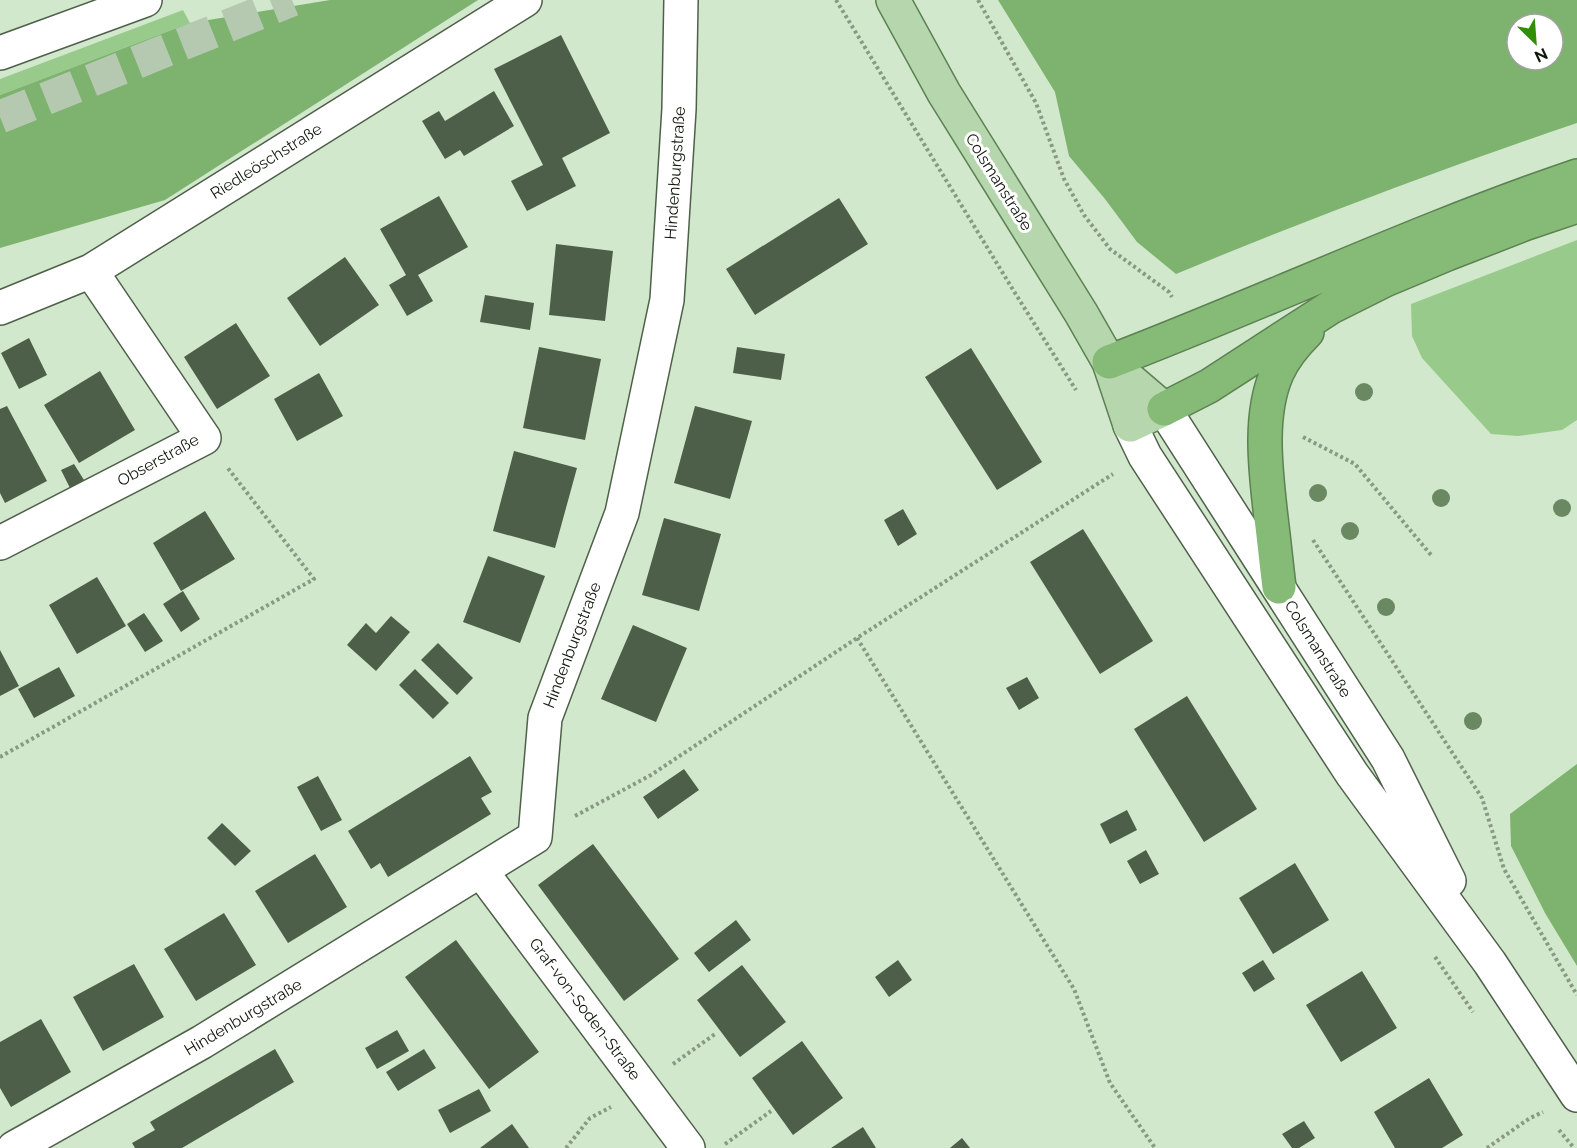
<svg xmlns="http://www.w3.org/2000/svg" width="1577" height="1148" font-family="Raleway,sans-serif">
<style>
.green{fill:#98cb8b}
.forest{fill:#7db36f;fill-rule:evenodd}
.building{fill:#4d5f48}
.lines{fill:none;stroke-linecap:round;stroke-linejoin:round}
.major-tunnel{stroke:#b5c9b0;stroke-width:33;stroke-dasharray:33 16;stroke-linecap:butt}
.minor-casing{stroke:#4e6049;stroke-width:36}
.major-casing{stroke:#5c8152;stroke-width:36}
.highway-casing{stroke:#5c8152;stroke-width:36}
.path{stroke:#889984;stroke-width:4;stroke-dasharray:3 3;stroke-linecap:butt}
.minor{stroke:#fff;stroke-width:33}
.major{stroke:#b6d6ad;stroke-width:33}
.highway{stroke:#85ba77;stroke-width:33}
.tree{fill:#6a8861}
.labels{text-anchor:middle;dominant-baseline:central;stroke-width:6;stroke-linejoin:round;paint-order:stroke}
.street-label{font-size:16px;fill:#0f170d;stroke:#fff}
</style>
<rect width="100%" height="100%" fill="#d2e8cd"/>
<!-- green -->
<path class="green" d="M 183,10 L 190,23 L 0,95 L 0,79 Z
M 1577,240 L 1577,420 L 1562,430 L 1518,436 L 1491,434 L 1422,358 L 1412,336 L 1411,304 Z"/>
<!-- forest -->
<path class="forest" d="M 330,0 L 478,0 L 165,200 L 0,248 L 0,95 L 190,23 Z
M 998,0 L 1577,0 L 1577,123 C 1442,169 1308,219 1176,274 L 1137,242 L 1105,199 L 1069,156 L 1055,92 ZM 1517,24 L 1553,24 L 1553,60 L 1517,60 Z
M 1577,764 L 1577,966 L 1545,913 L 1511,846 L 1510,814 Z"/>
<!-- building -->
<path class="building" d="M 561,35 L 610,133 L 562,158 L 576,186 L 527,211 L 511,181 L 543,165 L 494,69 Z
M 494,91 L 514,126 L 464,156 L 460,150 L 445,159 L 422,121 L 439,111 L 445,121 Z
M 439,196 L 468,247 L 418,275 L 433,301 L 407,316 L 389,285 L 406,275 L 380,229 Z
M 839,198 L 868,244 L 755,315 L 726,269 Z
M 556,244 L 613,251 L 605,321 L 549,315 Z
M 345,257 L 379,305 L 320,346 L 287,298 Z
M 485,295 L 534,303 L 530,330 L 480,322 Z
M 236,323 L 270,376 L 217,409 L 184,357 Z
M 29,338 L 47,375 L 19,389 L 1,353 Z
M 539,347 L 601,359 L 585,440 L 523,428 Z
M 737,347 L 785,354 L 781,380 L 733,373 Z
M 971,348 L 1042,462 L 997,490 L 925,377 Z
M 100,371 L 135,430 L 79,463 L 44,405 Z
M 319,373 L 343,416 L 297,441 L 274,399 Z
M 7,406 L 47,481 L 5,503 L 0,493 L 0,409 Z
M 695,406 L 752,421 L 730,499 L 674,483 Z
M 514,451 L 577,468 L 555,548 L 493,531 Z
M 74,464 L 84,480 L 70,488 L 61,470 Z
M 903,509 L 917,534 L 898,546 L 884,520 Z
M 205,511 L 235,559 L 181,591 L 153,543 Z
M 664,518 L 721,534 L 699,611 L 642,595 Z
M 1083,529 L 1153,641 L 1100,674 L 1030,562 Z
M 488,556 L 545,576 L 520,643 L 463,622 Z
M 97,577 L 126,626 L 77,654 L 49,605 Z
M 183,591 L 200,619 L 181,632 L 163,604 Z
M 144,613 L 163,641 L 145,652 L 127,624 Z
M 391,616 L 410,632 L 376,671 L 347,645 L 366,623 L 376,633 Z
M 633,625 L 687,648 L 656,722 L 601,699 Z
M 438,643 L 473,678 L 457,695 L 421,660 Z
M 0,650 L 19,686 L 0,696 Z
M 59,667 L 75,696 L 34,718 L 18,689 Z
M 415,669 L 449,703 L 433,719 L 399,685 Z
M 1027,677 L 1039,698 L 1019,710 L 1006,688 Z
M 1187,696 L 1257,809 L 1204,842 L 1134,729 Z
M 470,756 L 492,792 L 481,798 L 491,814 L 388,877 L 380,863 L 371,869 L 348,831 Z
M 684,769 L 699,790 L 658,819 L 643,797 Z
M 318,776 L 342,820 L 321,831 L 297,787 Z
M 1127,810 L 1137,830 L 1110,844 L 1100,824 Z
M 222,823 L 251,851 L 235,866 L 207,838 Z
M 593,844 L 679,959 L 624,1001 L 538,885 Z
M 1146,850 L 1159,874 L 1140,884 L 1127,861 Z
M 315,854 L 347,907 L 288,943 L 255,891 Z
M 1295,863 L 1329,920 L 1273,954 L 1239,898 Z
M 224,913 L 256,965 L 196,1001 L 164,949 Z
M 736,920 L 751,940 L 709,972 L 694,953 Z
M 456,940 L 539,1052 L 489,1089 L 405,977 Z
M 898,960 L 912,980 L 889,997 L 875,977 Z
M 1263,960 L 1275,979 L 1254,992 L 1242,973 Z
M 134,964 L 164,1017 L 103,1051 L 73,997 Z
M 742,965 L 786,1022 L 740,1057 L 697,1000 Z
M 1362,971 L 1397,1028 L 1341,1062 L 1306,1005 Z
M 41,1019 L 71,1072 L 11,1107 L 0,1088 L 0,1042 Z
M 397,1030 L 409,1051 L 377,1069 L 365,1048 Z
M 802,1041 L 843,1098 L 793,1135 L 752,1078 Z
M 275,1049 L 294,1082 L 182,1148 L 135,1148 L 132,1143 L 155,1130 L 150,1122 Z
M 424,1049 L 436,1068 L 398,1091 L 386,1072 Z
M 1429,1078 L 1463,1135 L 1442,1148 L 1395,1148 L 1374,1112 Z
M 479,1089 L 491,1111 L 450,1133 L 438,1110 Z
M 1304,1121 L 1315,1138 L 1299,1148 L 1292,1148 L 1282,1134 Z
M 512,1124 L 529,1148 L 480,1148 Z
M 863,1127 L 876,1148 L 831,1148 Z
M 962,1138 L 970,1148 L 950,1148 Z"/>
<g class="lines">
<!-- major-tunnel -->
<path class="major-tunnel" d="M 0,117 L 292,0"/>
<defs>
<path id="minor" d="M 0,53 L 145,0
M 0,308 L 91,271 L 525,0
M 1164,409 L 1388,759 L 1449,881
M 1130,425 L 1145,456 L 1352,774 L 1490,963 L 1577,1095
M 0,543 L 204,438 L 91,271
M 481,871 L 688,1148
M 14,1148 L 202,1042 L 535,837 L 545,718 L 622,513 L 667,300 L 679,109 L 681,0"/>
<path id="major" d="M 893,0 L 944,93 L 1081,313 L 1109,362 L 1130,425 L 1164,409 L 1109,362"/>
<path id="highway" d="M 1109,362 C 1266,302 1418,230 1577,176
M 1164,409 L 1209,386 L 1331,307 L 1385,280 L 1447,254 L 1524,224 L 1577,206
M 1279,587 C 1276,564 1274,541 1271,518 C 1266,473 1258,416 1277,373 C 1284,357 1295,344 1307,332"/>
</defs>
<!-- minor casing -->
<use href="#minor" class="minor-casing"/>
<!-- major casing -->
<use href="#major" class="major-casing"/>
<!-- highway casing -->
<use href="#highway" class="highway-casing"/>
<!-- path -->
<path class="path" d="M 836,0 L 1015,293 L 1076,390
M 978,0 L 1036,103 L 1064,179 L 1084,215 L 1110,249 L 1169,292 L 1172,297
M 1303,437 L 1355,464 L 1431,555
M 1313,540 L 1482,798 L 1504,869 L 1577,995
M 857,638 L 1074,989 L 1110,1083 L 1155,1148
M 0,757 L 314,579 L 227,467
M 575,816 L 651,775 L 857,638 L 1113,474
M 1435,957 L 1473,1012
M 673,1064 L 715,1034
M 1559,1130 L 1574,1148
M 725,1144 L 771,1111
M 566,1148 L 590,1118 L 611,1107
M 1487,1148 L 1530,1118 L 1543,1112"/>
<!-- minor -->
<use href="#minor" class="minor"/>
<!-- major -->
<use href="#major" class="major"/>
<!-- highway -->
<use href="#highway" class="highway"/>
</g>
<!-- trees -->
<g class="tree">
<circle cx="1364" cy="392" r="9"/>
<circle cx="1318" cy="493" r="9"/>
<circle cx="1441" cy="498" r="9"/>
<circle cx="1562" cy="508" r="9"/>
<circle cx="1350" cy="531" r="9"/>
<circle cx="1386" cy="607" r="9"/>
<circle cx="1473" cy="721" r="9"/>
</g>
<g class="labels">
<!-- street labels -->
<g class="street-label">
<text transform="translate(266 161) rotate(-32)">Riedleöschstraße</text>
<text transform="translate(675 173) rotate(-86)">Hindenburgstraße</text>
<text transform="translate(999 182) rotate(58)">Colsmanstraße</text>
<text transform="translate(158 460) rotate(-29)">Obserstraße</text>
<text transform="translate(572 645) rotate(-69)">Hindenburgstraße</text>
<text transform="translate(1318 649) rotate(58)">Colsmanstraße</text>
<text transform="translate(585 1009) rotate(53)">Graf-von-Soden-Straße</text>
<text transform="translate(243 1017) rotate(-31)">Hindenburgstraße</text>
</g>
</g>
<!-- north arrow -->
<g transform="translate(1535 42) rotate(155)"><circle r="28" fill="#ffffff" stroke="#9fa29e" stroke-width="1.5"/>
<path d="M0-4.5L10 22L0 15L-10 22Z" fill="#308f04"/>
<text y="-9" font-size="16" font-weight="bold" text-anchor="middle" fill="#0f170d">N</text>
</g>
</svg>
